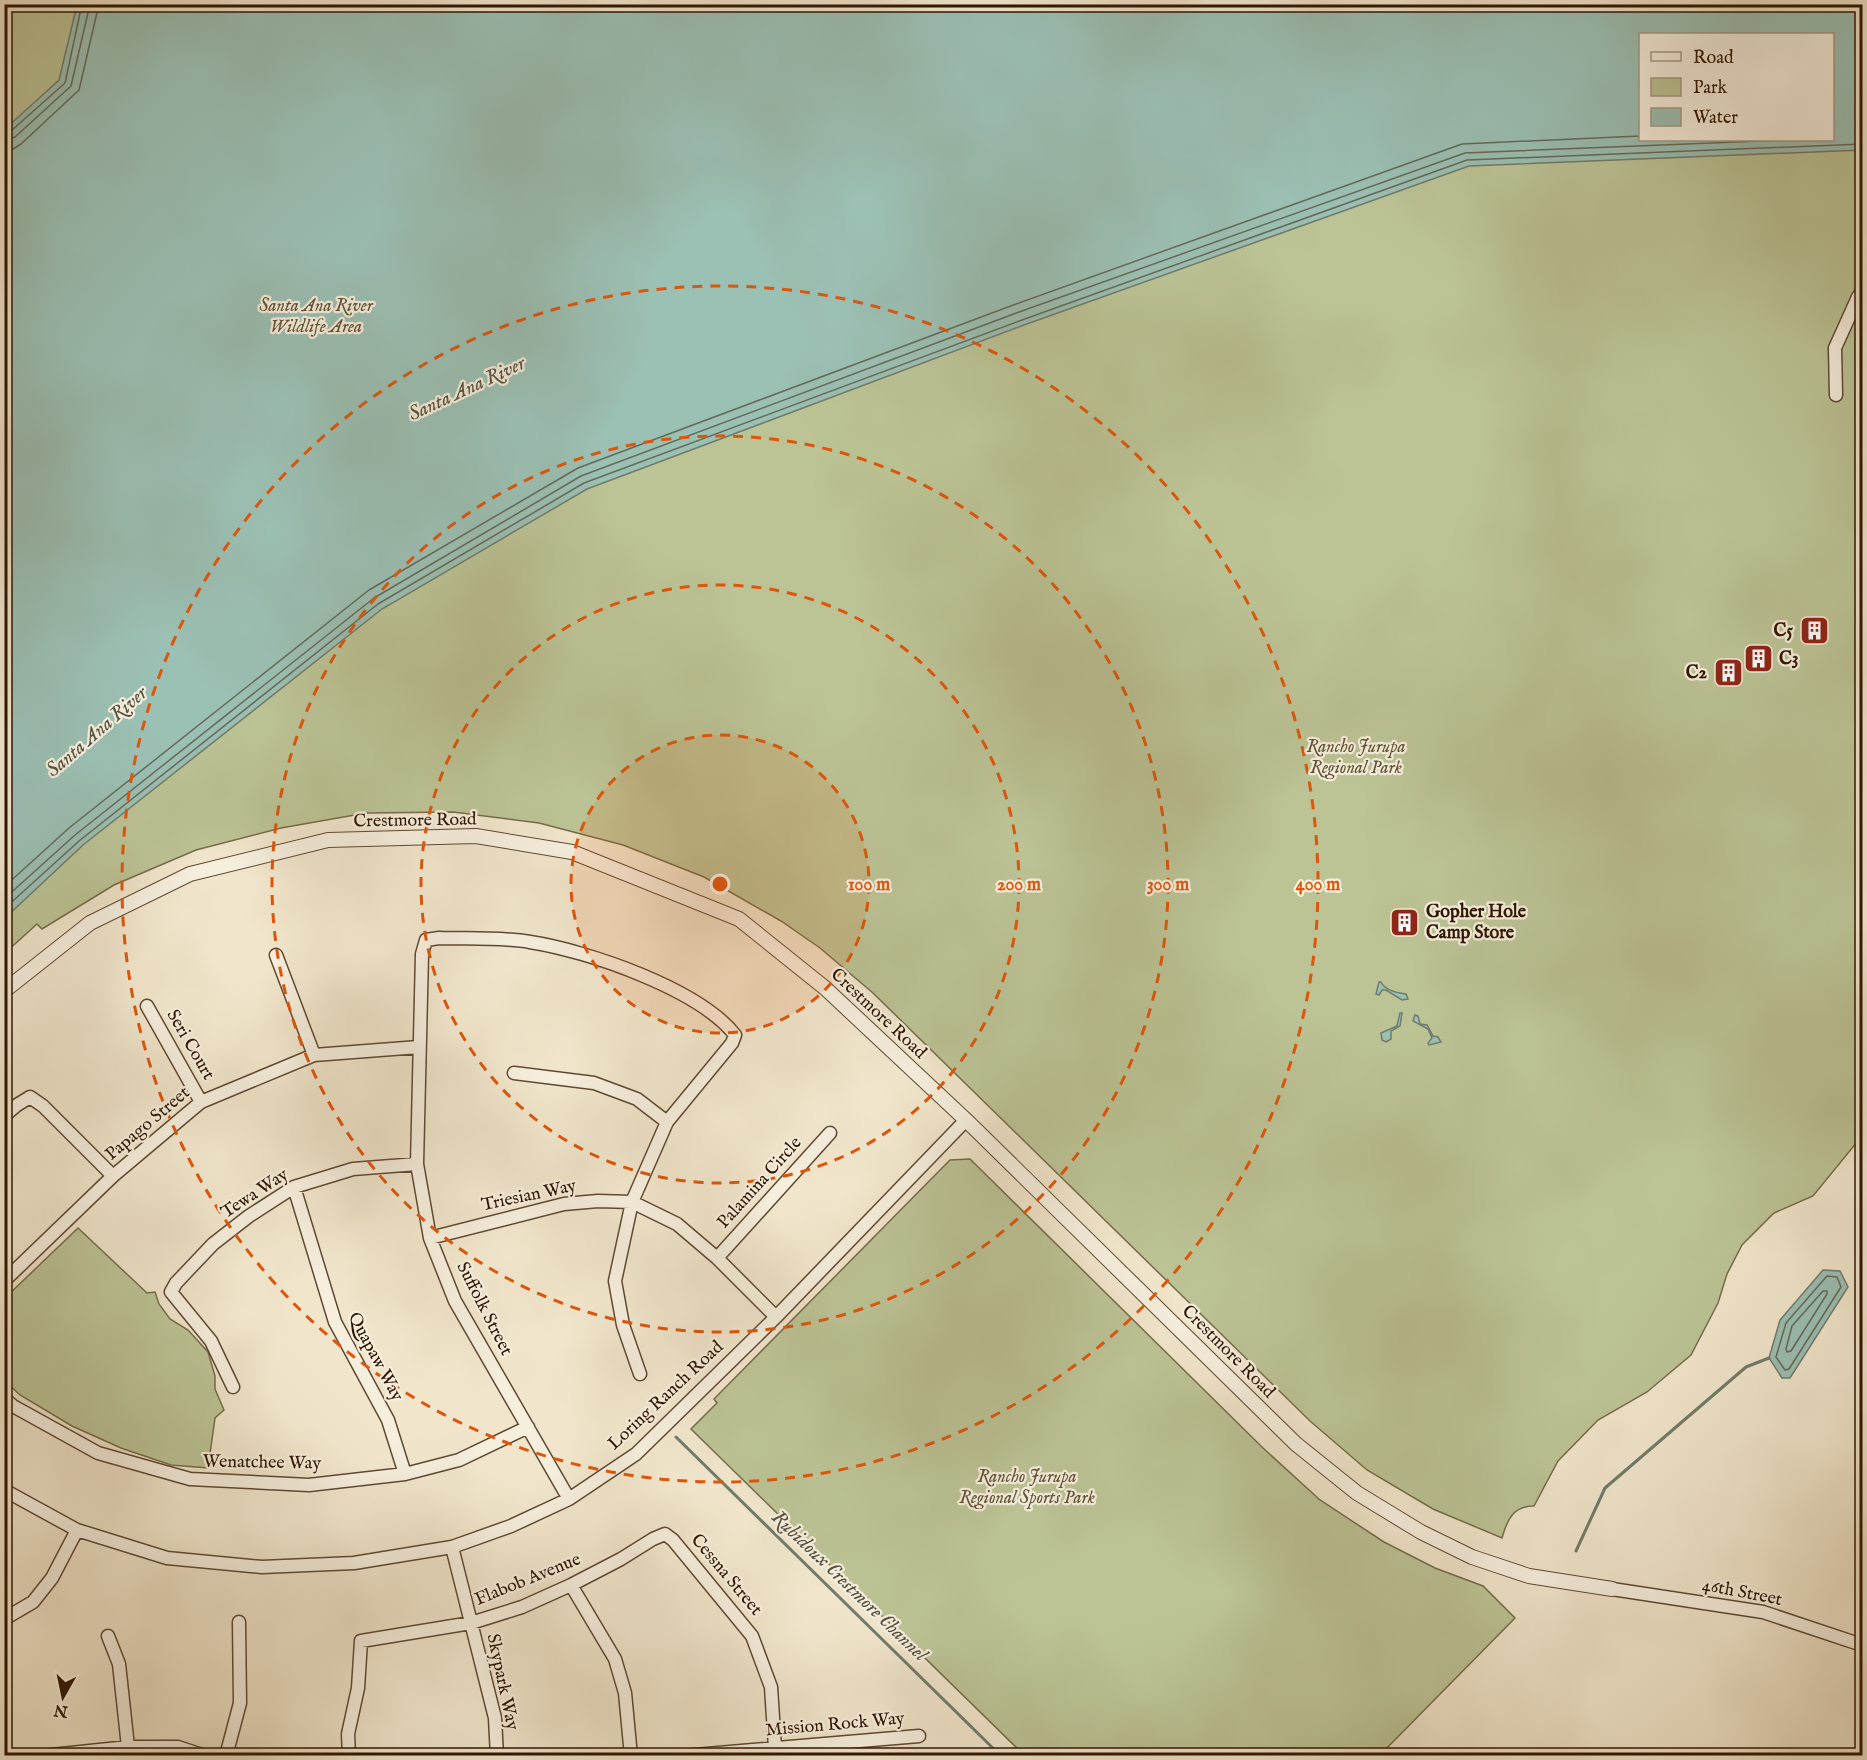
<svg xmlns="http://www.w3.org/2000/svg" width="1867" height="1760" font-family="'IM FELL English',serif">
<style>
.green{fill:#bcc496;stroke:#766c4b;stroke-width:1.5;fill-rule:evenodd}
.water{fill:#9bc0b4;stroke:#707c6c;stroke-width:1.5;fill-rule:evenodd}
.lines{fill:none;stroke-linecap:round;stroke-linejoin:round}
.shore{stroke:#656a5a;stroke-width:1.5}
.stream{stroke:#707c6c;stroke-width:3}
.minor-casing{stroke:#604933;stroke-width:15}
.tertiary-casing{stroke:#604933;stroke-width:16}
.minor{stroke:#f6efde;stroke-width:12}
.tertiary{stroke:#f6efde;stroke-width:14}
.ring{fill:none;stroke:#df560b;stroke-width:3;stroke-dasharray:10 8}
.labels{text-anchor:middle;dominant-baseline:central;stroke-width:4.5;stroke-linejoin:round;paint-order:stroke}
.park-label{font-size:18px;font-style:italic;fill:#605234;stroke:#f6efde}
.poi-label{font-size:18px;font-weight:bold;fill:#2f1500;stroke:#f6efde;text-anchor:end}
.street-label{font-size:18px;fill:#2f1500;stroke:#f6efde}
.water-label{font-size:20px;font-style:italic;fill:#55513f;stroke:#f6efde}
.centre{fill:#df560b;stroke:#f6efde;stroke-width:3}
.ring-label{font-size:18px;text-anchor:middle;font-weight:bold;fill:#df560b;stroke:#f6efde;stroke-width:4.5;stroke-linejoin:round;paint-order:stroke}
</style>
<rect width="100%" height="100%" fill="#f1e6cc"/>
<filter id="stains"><feTurbulence type="fractalNoise" baseFrequency=".00333" numOctaves="4"/><feColorMatrix values="0 0 0 0 .2 0 0 0 0 .09 0 0 0 0 .02 0 0 0 .5 -.17"/></filter>
<radialGradient id="worn" r=".72"><stop offset=".6" stop-color="#630" stop-opacity="0"/><stop offset="1" stop-color="#630" stop-opacity=".3"/></radialGradient>
<!-- green -->
<path class="green" d="M 14,4 L 1862,5 L 1862,1136 L 1813,1196 L 1774,1213 L 1742,1245 L 1727,1274 L 1718,1303 L 1691,1355 L 1647,1392 L 1598,1420 L 1558,1461 L 1534,1506 C 1513,1506 1507,1520 1502,1538 L 1433,1509 L 1367,1470 L 1310,1421 L 873,993 L 820,948 L 781,921 L 704,877 L 623,845 L 539,823 L 453,812 L 366,813 L 281,828 L 196,850 L 114,885 L 42,929 L 37,924 L 6,952 L 4,19 ZM 1640,34 L 1832,34 L 1832,140 L 1640,140 Z
M 970,1159 L 1263,1448 L 1320,1500 L 1384,1542 L 1435,1568 L 1483,1586 L 1515,1618 L 1380,1755 L 1024,1755 L 691,1429 L 717,1403 L 714,1399 L 950,1160 Z
M 78,1228 L 147,1293 L 155,1292 L 159,1304 L 170,1319 L 188,1330 L 208,1352 L 215,1376 L 215,1389 L 224,1410 L 215,1418 L 208,1468 L 171,1465 L 121,1448 L 72,1426 L 20,1395 L 5,1381 L 5,1298 Z"/>
<!-- water -->
<path class="water" d="M 77,5 L 1862,5 L 1862,150 L 1469,166 L 1024,325 L 587,489 L 382,609 L 83,845 L 5,918 L 5,129 L 59,80 ZM 1640,34 L 1832,34 L 1832,140 L 1640,140 Z
M 1379,982 L 1381,982 C 1385,991 1398,993 1406,994 L 1408,999 L 1402,1000 L 1386,990 L 1382,990 L 1379,995 L 1376,994 Z
M 1400,1013 L 1402,1013 L 1400,1026 L 1391,1031 L 1391,1039 L 1386,1042 L 1382,1040 L 1381,1033 L 1397,1026 Z
M 1415,1015 L 1418,1016 L 1420,1024 L 1427,1025 L 1433,1036 L 1438,1037 L 1441,1042 L 1429,1045 L 1428,1043 L 1432,1038 L 1428,1029 L 1413,1021 Z
M 1823,1270 L 1840,1271 L 1848,1287 L 1790,1378 L 1782,1378 L 1769,1358 L 1780,1320 Z"/>
<g class="lines">
<!-- shore -->
<path class="shore" d="M 4,133 L 11,131 L 65,83 L 82,4
M 4,140 L 15,137 L 71,86 L 90,4
M 4,149 L 13,149 L 21,144 L 79,90 L 99,4
M 4,887 L 69,828 L 369,590 L 578,468 L 1016,304 L 1462,144 L 1640,136
M 4,899 L 75,835 L 374,598 L 581,476 L 1019,312 L 1465,153 L 1786,140
M 4,909 L 79,841 L 378,604 L 584,483 L 1022,320 L 1467,160 L 1862,144
M 1827,1276 L 1837,1277 L 1841,1287 L 1789,1369 L 1785,1370 L 1776,1357 L 1786,1323 Z
M 1823,1291 L 1827,1291 L 1827,1294 L 1791,1351 L 1787,1352 L 1786,1349 L 1792,1326 Z"/>
<!-- stream -->
<path class="stream" d="M 676,1437 L 1001,1756
M 1576,1551 L 1605,1488 L 1746,1367 L 1769,1358"/>
<defs>
<path id="minor" d="M 1836,395 L 1835,348 L 1858,297 L 1862,292
M 276,955 L 314,1055
M 147,1006 L 201,1102
M 514,1073 L 594,1083 L 637,1099 L 667,1122
M 4,1116 L 17,1105 L 30,1097 L 43,1106 L 113,1176
M 294,1187 L 335,1322 L 388,1420 L 405,1474
M 430,1238 L 564,1204 L 598,1201 L 632,1202 L 677,1224 L 717,1258 L 776,1317
M 717,1258 L 830,1133
M 4,1281 L 113,1176 L 201,1102 L 314,1055 L 419,1047
M 233,1387 L 211,1341 L 171,1292 L 176,1283 L 213,1244 L 249,1216 L 294,1187 L 353,1169 L 417,1164
M 4,1398 L 13,1406 L 98,1453 L 190,1479 L 309,1485 L 405,1474 L 459,1460 L 528,1427
M 4,1490 L 77,1530 L 167,1558 L 262,1567 L 354,1563 L 452,1547 L 511,1526 L 569,1499 L 636,1454 L 776,1317 L 966,1120
M 569,1499 L 455,1301 L 430,1238 L 417,1164 L 422,954 L 426,940 L 439,938 C 469,939 501,937 530,942 C 588,951 699,989 735,1035 L 732,1043 L 667,1122 L 632,1202 L 615,1281 L 623,1325 L 640,1374
M 452,1547 L 495,1718 L 497,1756
M 571,1585 L 615,1659 L 625,1693 L 631,1756
M 1612,1589 L 1763,1612 L 1862,1645
M 4,1619 L 33,1602 L 52,1578 L 77,1530
M 108,1636 L 119,1664 L 129,1756
M 42,1756 L 128,1747 L 178,1747 L 205,1756
M 226,1756 L 240,1703 L 239,1622
M 349,1756 L 348,1734 L 358,1688 L 361,1641 L 471,1623 L 522,1607 L 571,1585 L 621,1559 L 653,1539 L 665,1534 L 673,1540 L 752,1636 L 771,1687 L 775,1748
M 683,1756 L 919,1736"/>
<path id="tertiary" d="M 4,991 L 90,923 L 190,874 L 328,840 L 476,836 L 572,852 L 739,919 L 825,988 L 966,1120 L 1296,1444 L 1357,1493 L 1421,1532 L 1472,1557 L 1529,1576 L 1612,1589"/>
</defs>
<!-- minor casing -->
<use href="#minor" class="minor-casing"/>
<!-- tertiary casing -->
<use href="#tertiary" class="tertiary-casing"/>
<!-- minor -->
<use href="#minor" class="minor"/>
<!-- tertiary -->
<use href="#tertiary" class="tertiary"/>
</g>
<!-- distance rings -->
<circle cx="720" cy="884" r="149" fill="#df560b" fill-opacity=".12"/>
<g class="ring">
<circle cx="720" cy="884" r="149"/>
<circle cx="720" cy="884" r="299"/>
<circle cx="720" cy="884" r="448"/>
<circle cx="720" cy="884" r="598"/>
</g>
<!-- icons -->
<defs>
<symbol id="building-square" viewBox="-11 -11 22 22"><rect x="-9" y="-9" width="18" height="18" rx="4" fill="#8f2418" stroke="#f6efde"/><path d="M-4-6H4V6H1V3H-1V6H-4ZM-2.5-4.3h1.7v1.8h-1.7ZM.8-4.3h1.7v1.8H.8ZM-2.5-1h1.7V.8h-1.7ZM.8-1h1.7V.8H.8Z" fill="#fff"/></symbol>
</defs>
<g fill-rule="evenodd">
<use href="#building-square" x="1798" y="614" width="33" height="33"/>
<use href="#building-square" x="1742" y="642" width="33" height="33"/>
<use href="#building-square" x="1712" y="656" width="33" height="33"/>
<use href="#building-square" x="1388" y="906" width="33" height="33"/>
</g>
<g class="labels">
<!-- park labels -->
<g class="park-label">
<text x="316" y="306">Santa Ana River<tspan x="316" dy="21">Wildlife Area</tspan></text>
<text x="1356" y="747">Rancho Jurupa<tspan x="1356" dy="21">Regional Park</tspan></text>
<text x="1027" y="1477">Rancho Jurupa<tspan x="1027" dy="21">Regional Sports Park</tspan></text>
</g>
<!-- poi labels -->
<g class="poi-label">
<text x="1793" y="631">C5</text>
<text x="1779" y="659" text-anchor="start">C3</text>
<text x="1707" y="673">C2</text>
<text x="1426" y="912" text-anchor="start">Gopher Hole<tspan x="1426" dy="21">Camp Store</tspan></text>
</g>
<!-- street labels -->
<g class="street-label">
<text transform="translate(415 821) rotate(-1)">Crestmore Road</text>
<text transform="translate(878 1014) rotate(43)">Crestmore Road</text>
<text transform="translate(190 1045) rotate(60)">Seri Court</text>
<text transform="translate(148 1124) rotate(-40)">Papago Street</text>
<text transform="translate(760 1183) rotate(-48)">Palamina Circle</text>
<text transform="translate(255 1194) rotate(-33)">Tewa Way</text>
<text transform="translate(529 1196) rotate(-12)">Triesian Way</text>
<text transform="translate(484 1309) rotate(63)">Suffolk Street</text>
<text transform="translate(1228 1352) rotate(45)">Crestmore Road</text>
<text transform="translate(375 1357) rotate(62)">Quapaw Way</text>
<text transform="translate(666 1396) rotate(-43)">Loring Ranch Road</text>
<text transform="translate(262 1463) rotate(1)">Wenatchee Way</text>
<text transform="translate(726 1575) rotate(50)">Cessna Street</text>
<text transform="translate(528 1580) rotate(-22)">Flabob Avenue</text>
<text transform="translate(1742 1593) rotate(11)">46th Street</text>
<text transform="translate(502 1682) rotate(78)">Skypark Way</text>
<text transform="translate(835 1725) rotate(-5)">Mission Rock Way</text>
</g>
<!-- water labels -->
<g class="water-label">
<text transform="translate(467 389) rotate(-25)">Santa Ana River</text>
<text transform="translate(97 732) rotate(-41)">Santa Ana River</text>
<text transform="translate(849 1586) rotate(44)">Rubidoux Crestmore Channel</text>
</g>
</g>
<circle cx="720" cy="884" r="9" class="centre"/>
<g class="ring-label">
<text x="869" y="890">100 m</text>
<text x="1019" y="890">200 m</text>
<text x="1168" y="890">300 m</text>
<text x="1318" y="890">400 m</text>
</g>
<!-- margin -->
<rect width="1867" height="1760" fill="none" stroke="#f1e6cc" stroke-width="24"/>
<rect x="6" y="6" width="1855" height="1748" fill="none" stroke="#2f1500" stroke-width="3"/>
<rect x="12" y="12" width="1843" height="1736" fill="none" stroke="#2f1500" stroke-width="1.5"/>
<!-- legend -->
<rect x="1639" y="33" width="195" height="108" fill="#f6efde" stroke="#a69885" stroke-width="1.5"/>
<rect x="1651" y="52" width="30" height="9" fill="#f6efde" stroke="#a69885" stroke-width="1.5"/>
<text x="1693" y="63" font-size="18" fill="#2f1500">Road</text>
<rect x="1651" y="78" width="30" height="18" fill="#bcc496" stroke="#a69885" stroke-width="1.5"/>
<text x="1693" y="93" font-size="18" fill="#2f1500">Park</text>
<rect x="1651" y="108" width="30" height="18" fill="#9bc0b4" stroke="#a69885" stroke-width="1.5"/>
<text x="1693" y="123" font-size="18" fill="#2f1500">Water</text>
<!-- north arrow -->
<g transform="translate(63 1697) rotate(189)" stroke="#f6efde" stroke-width="4.5" paint-order="stroke">
<path d="M0-4.5L10 22L0 15L-10 22Z" fill="#2f1500"/>
<text y="-9" font-size="16" font-weight="bold" text-anchor="middle" fill="#2f1500">N</text>
</g>
<rect width="100%" height="100%" filter="url(#stains)"/>
<rect width="100%" height="100%" fill="url(#worn)"/>
</svg>
